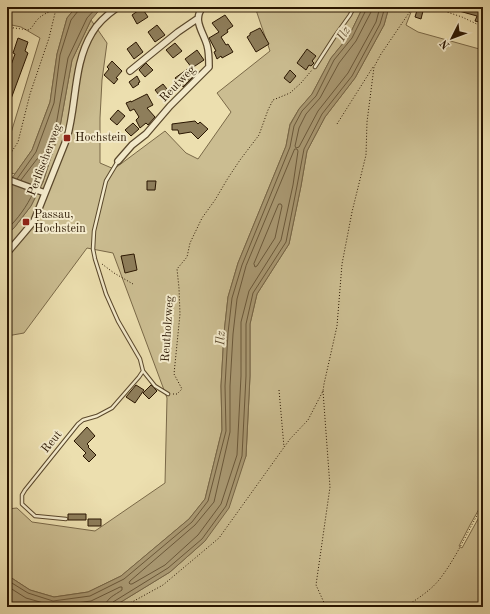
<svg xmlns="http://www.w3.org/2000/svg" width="490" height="614" font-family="'Old Standard TT',serif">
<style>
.green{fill:#cbbd91;stroke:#7a6948}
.water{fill:#aa9a74;stroke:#766546}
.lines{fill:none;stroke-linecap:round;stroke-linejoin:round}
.shore{stroke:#6a583a;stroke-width:1}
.building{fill:#8e7e5b;stroke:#291500}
.lane-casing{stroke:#5a482c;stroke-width:4.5}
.street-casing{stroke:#5a482c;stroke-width:8}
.path{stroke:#291500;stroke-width:1;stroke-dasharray:1 2;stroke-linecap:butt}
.lane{stroke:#f3eacb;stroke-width:2.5}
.street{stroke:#f3eacb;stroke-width:5.5}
.poi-dot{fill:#8f2418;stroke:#f3eacb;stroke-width:1.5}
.labels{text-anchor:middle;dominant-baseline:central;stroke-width:4;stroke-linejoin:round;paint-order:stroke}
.street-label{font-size:12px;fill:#291500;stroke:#f3eacb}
.poi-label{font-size:12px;fill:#291500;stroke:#f3eacb;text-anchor:start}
.water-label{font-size:13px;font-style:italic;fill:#5d4a2e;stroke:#f3eacb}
</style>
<rect width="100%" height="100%" fill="#ecdfaf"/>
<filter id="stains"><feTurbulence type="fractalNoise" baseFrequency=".005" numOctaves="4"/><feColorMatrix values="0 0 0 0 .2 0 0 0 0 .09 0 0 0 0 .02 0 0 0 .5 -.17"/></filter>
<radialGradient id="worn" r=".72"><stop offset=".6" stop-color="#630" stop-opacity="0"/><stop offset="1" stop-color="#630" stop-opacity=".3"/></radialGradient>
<!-- green -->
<path class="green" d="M 7,7 L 76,7 L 67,18 L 57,54 L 50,102 L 32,150 L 15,174 L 7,172 L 7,146 L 40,38 L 21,27 L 7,24 Z
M 255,7 L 363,7 L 349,36 L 331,58 L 312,94 L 299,109 L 290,124 L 286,146 L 238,263 L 228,297 L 224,333 L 221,386 L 222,430 L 205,499 L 189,519 L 121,576 L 88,592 L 54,597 L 30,590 L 7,575 L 7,509 L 17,508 L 32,522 L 95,531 L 165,483 L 167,398 L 113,253 L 87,248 L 24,333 L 7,336 L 7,234 L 14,228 L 31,206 L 43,182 L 59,132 L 72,60 L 91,20 L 107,43 L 102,80 L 100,118 L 100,163 L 114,169 L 165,131 L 186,153 L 198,159 L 231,112 L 217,93 L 270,51 Z
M 389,7 L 413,7 L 406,25 L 418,32 L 483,50 L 483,71 L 480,81 L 483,81 L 483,502 L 470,525 L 459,546 L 462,548 L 483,510 L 483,607 L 109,607 L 116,605 L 170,572 L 205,541 L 246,456 L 250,376 L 250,324 L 257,294 L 289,244 L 301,186 L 307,151 L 325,117 L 355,78 L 384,25 Z"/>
<!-- water -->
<path class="water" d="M 76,7 L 102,7 L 91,20 L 72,60 L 59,132 L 43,182 L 31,206 L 14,228 L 7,234 L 7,185 L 32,150 L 50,102 L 57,54 L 67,18 Z
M 363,7 L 389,7 L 384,25 L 355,78 L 325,117 L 307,151 L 301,186 L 289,244 L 257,294 L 250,324 L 250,376 L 246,456 L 229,508 L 205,541 L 170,572 L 116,605 L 109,607 L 8,607 L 7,575 L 30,590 L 54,597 L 88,592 L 121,576 L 189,519 L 205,499 L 222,430 L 221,386 L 224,333 L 228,297 L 238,263 L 286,146 L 290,125 L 299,109 L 312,94 L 331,58 L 349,36 Z"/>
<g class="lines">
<!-- shore -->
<path class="shore" d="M 372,7 L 371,12 L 356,41 L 339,63 L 320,98 L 306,114 L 299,128 L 295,146 L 296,148 L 299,147 L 318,111 L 348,73 L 376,22 L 380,7
M 295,149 L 297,149 L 298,151 L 293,185 L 281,240 L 249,291 L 241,322 L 241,376 L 237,455 L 221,504 L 198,535 L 165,565 L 132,584 L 130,584 L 129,583 L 130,581 L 195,525 L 214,502 L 230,432 L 230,386 L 233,334 L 237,299 L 246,266 Z
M 17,179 L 36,152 L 54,103 L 60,55 L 71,20 L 78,11 L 79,7
M 21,180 L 37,159 L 39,158 L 40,161 L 32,184
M 37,186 L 39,180 L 55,131 L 68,58 L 87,18 L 97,7
M 279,204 L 281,204 L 282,206 L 275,238 L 257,266 L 255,267 L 254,264 Z
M 7,229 C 18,219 27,206 33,193
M 7,580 L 28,593 L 53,601 L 90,596 L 124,579 L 192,522 L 208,501 L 226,431 L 225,386 L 228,333 L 232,298 L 242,265 L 290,147 L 294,126 L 302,111 L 316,96 L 334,60 L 352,38 L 366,10 L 367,7
M 7,586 L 26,598 L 54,606 L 91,601 L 120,587 L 122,587 L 122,590 C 115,595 106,598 105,607
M 110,607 L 111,604 L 113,602 L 168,568 L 202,539 L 226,506 L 242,456 L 246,376 L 246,324 L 253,293 L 286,242 L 297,186 L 304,149 L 322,114 L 352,76 L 380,24 L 385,7"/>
</g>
<!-- building -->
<path class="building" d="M 418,7 L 424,7 L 421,19 L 415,17 Z
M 460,7 L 475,7 L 475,8 L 483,11 L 483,23 L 475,21 L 477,16 L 459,11 Z
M 142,8 L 148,17 L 137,24 L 132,15 Z
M 225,15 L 233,26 L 227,30 L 228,32 L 221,37 L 226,45 L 228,44 L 233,52 L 222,58 L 221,56 L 217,59 L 214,52 L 216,51 L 209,38 L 219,32 L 212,23 Z
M 157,25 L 165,35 L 155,42 L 148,32 Z
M 260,28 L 269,44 L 256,52 L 247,37 L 250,35 L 250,33 Z
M 18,38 L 28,42 L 25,51 L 28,53 L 8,107 L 7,76 L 15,54 L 13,53 Z
M 136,42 L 143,52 L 134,59 L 127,49 Z
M 175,43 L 182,51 L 173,58 L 166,50 Z
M 307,49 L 316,56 L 312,61 L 314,63 L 311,66 L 309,65 L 306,70 L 297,63 Z
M 197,50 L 204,60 L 192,68 L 185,59 Z
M 112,61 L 122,71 L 116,78 L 118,79 L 114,84 L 104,75 L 109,69 L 107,67 Z
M 146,63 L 153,70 L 145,77 L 139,70 Z
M 189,68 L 195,75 L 183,87 L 183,86 L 182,87 L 175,78 Z
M 290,70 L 296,76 L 290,83 L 284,78 Z
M 137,76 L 140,82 L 138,83 L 139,84 L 133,88 L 129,82 Z
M 163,84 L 171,94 L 163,100 L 155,90 Z
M 147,94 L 153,105 L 147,108 L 155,117 L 148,125 L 146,123 L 140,128 L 136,120 L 139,117 L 134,109 L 130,111 L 126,103 L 131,101 L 131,102 Z
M 118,110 L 125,116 L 117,125 L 110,119 Z
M 195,121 L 198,124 L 200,122 L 208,129 L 198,139 L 191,132 L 179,134 L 178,130 L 172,130 L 172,124 Z
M 133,123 L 139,129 L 131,136 L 125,130 Z
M 147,181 L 156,181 L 155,190 L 147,190 Z
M 134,254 L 137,270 L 125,273 L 121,256 Z
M 136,385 L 144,390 L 135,403 L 126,397 Z
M 151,385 L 157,391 L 149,399 L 143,393 Z
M 87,427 L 95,436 L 87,444 L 89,446 L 88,447 L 96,455 L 89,462 L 83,456 L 86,453 L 74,441 Z
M 68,514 L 86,514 L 86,520 L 68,520 Z
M 88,519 L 101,519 L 101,526 L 88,526 Z"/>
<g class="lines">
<defs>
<path id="lane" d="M 315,67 L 335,36 L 350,15 L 354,7
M 118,161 L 106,181 L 94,231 L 93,249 L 95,259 L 106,294 L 118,321 L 140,359 L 143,371 L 155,386 L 168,394
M 66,519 L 35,516 L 22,504 L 22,495 L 25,490 L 78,424 L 83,420 L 97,416 L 112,408 L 139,377 L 143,371"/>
<path id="street" d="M 7,44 L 7,43
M 130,71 L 178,32 L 197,19
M 118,161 L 132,145 L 146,134 L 170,106 L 209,67 C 209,60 209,52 207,45 C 203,31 192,20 203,7
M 7,179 L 45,193
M 7,253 L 24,233 L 34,221 L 67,138 C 77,103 73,64 92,33 C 98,22 108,14 118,7"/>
</defs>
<!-- lane casing -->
<use href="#lane" class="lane-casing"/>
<!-- street casing -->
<use href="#street" class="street-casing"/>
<!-- path -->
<path class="path" d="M 449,7 L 447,12 L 462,17 L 483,27
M 7,27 L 29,30 C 33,27 34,23 38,19 C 43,14 49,12 56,9
M 9,37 L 12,28
M 337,124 L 373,67
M 7,159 L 18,142 L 30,94 L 49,38 L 56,9 L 58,7
M 102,264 L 114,273 L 133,284
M 279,390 L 284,447
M 323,391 L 327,446 L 330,487 L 316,585 L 326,607
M 173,394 L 177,394 L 182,389 L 174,374 L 180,314 L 179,288 L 177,269 L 187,257 L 190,243 L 202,218 L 215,200 L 228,178 L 240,160 L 259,135 L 268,110 L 273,100 L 290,93 L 301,83 L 312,70
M 123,607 L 163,585 L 219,538 L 290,439 L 308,420 L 323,391 L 324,384 L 337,326 L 342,264 L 352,212 L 366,155 L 367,122 L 374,67 L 381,54 L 413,7
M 405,607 C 417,599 430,591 439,580 C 457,557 468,530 483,505"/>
<!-- lane -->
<use href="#lane" class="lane"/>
<!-- street -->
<use href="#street" class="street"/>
</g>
<!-- markers -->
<g class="poi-dot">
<rect x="63" y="134" width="8" height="8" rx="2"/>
<rect x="22" y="218" width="8" height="8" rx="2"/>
</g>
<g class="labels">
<!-- street labels -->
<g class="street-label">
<text transform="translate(178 84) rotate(-46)">Reutweg</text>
<text transform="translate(45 160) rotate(-69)">Perlfischerweg</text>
<text transform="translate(168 329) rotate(-86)">Reutholzweg</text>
<text transform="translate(52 442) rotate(-51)">Reut</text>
</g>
<!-- poi labels -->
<g class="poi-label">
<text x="75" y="138">Hochstein</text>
<text x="34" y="215">Passau,<tspan x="34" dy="14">Hochstein</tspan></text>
</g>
<!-- water labels -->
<g class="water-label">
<text transform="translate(344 34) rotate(-60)">Ilz</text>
<text transform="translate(221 338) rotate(-89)">Ilz</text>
</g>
</g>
<!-- margin -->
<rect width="490" height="614" fill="none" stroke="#ecdfaf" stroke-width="24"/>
<rect x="8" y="8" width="474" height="598" fill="none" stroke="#291500" stroke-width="2"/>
<rect x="12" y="12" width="466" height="590" fill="none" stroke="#291500"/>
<!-- north arrow -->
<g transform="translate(452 38) rotate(228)" stroke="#f3eacb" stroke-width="3" paint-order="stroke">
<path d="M0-3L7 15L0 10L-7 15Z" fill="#291500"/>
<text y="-6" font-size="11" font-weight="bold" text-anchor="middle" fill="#291500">N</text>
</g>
<rect width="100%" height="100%" filter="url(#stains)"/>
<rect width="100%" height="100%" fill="url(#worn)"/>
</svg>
